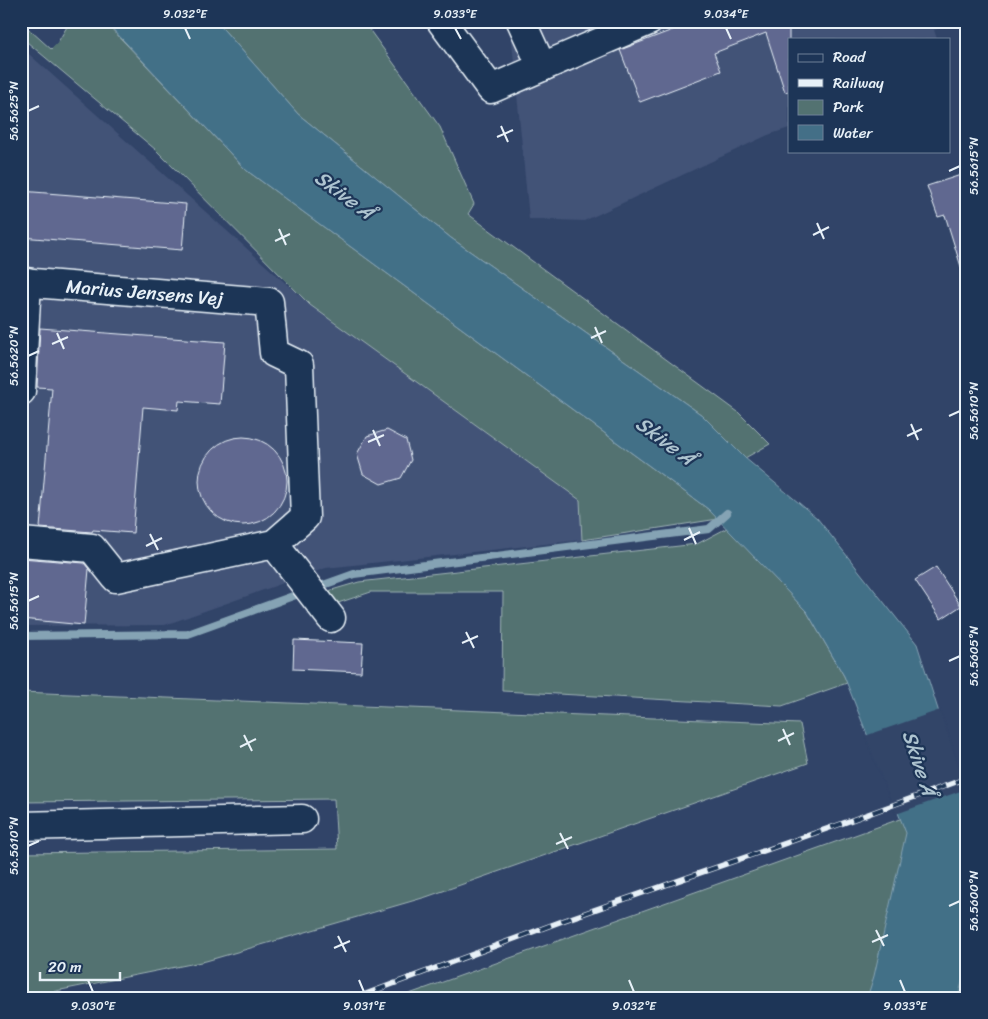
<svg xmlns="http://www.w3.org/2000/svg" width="988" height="1019" font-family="Sriracha,sans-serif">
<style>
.built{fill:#425277}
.green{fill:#537271;stroke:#9eb2b4}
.water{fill:#436f87;stroke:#85a3b4}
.pier{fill:#314468}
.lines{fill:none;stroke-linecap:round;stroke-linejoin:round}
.stream{stroke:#85a3b4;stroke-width:8}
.building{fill:#616890;stroke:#e8f1f8}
.minor-casing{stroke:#e8f1f8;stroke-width:31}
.minor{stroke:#1d3557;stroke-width:28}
.rail-casing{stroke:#e8f1f8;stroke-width:5.5}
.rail{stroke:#1d3557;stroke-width:4;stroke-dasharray:11;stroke-linecap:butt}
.ticks{fill:none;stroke:#e8f1f8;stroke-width:2}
.labels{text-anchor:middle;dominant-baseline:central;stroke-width:4.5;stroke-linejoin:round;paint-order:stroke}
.street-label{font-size:19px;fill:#e8f1f8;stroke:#1d3557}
.water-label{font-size:20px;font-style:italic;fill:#aec4d0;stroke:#1d3557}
.neatline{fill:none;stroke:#e8f1f8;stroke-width:2}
.ticks-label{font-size:12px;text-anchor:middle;fill:#e8f1f8}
</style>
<rect width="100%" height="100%" fill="#314468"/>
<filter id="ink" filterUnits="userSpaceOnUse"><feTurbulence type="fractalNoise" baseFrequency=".02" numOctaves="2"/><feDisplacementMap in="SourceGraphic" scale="10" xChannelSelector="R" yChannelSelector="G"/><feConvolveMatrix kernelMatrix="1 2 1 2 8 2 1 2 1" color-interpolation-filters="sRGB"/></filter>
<g filter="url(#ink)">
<!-- built -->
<path class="built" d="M 510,21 L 963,21 L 934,30 L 937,39 L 789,39 L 789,128 L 768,135 L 584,221 L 529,219 Z
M 21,47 L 310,305 L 581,500 L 582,540 L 326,568 L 165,625 L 21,626 Z"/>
<!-- green -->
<path class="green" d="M 216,21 L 363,21 L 440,127 L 474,204 L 468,214 L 738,412 L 770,444 L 745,458 L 702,415 L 451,238 L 298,114 Z
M 21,22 L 51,49 L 58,42 L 68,25 L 107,24 L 246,170 L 708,509 L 718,519 L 582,540 L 580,500 L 310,305 L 156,150 L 21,37 Z
M 727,528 L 807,612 L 844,676 L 847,683 L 782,706 L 502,691 L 503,592 L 371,592 L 335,604 L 325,592 L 359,582 L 697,544 Z
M 21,692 L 800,724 L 808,763 L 426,897 L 206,961 L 21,998 L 21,853 L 337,849 L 334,799 L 21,802 Z
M 967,795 L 967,998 L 398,998 Z"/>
<!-- water -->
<path class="water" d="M 105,21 L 216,21 L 298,114 L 451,238 L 702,415 L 745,458 L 817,518 L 917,644 L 967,800 L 967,962 L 958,998 L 867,998 L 874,976 L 906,833 L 844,676 L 807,612 L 708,509 L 246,170 Z"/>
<!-- pier -->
<path class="pier" d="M 940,710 L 966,789 L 896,814 L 865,736 Z"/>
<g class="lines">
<!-- stream -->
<path class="stream" d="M 315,588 L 354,574 L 709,529 L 727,513
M 21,636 L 188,634 L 304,592"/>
</g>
<!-- building -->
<path class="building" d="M 696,21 L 791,21 L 791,23 L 789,24 L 789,91 L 785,92 L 766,33 L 714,53 L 721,71 L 640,102 L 620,50 Z
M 967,173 L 967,269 L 962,270 L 945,215 L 938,217 L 927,186 Z
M 21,191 L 186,204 L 182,250 L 21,237 Z
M 40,328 L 225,342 L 220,404 L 179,401 L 178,410 L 143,407 L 133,533 L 93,530 L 92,532 L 40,528 L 52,388 L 37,387 Z
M 387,430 L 406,440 L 411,460 L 401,478 L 381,484 L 363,474 L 357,454 L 367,436 Z
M199 481a44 44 0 1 1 88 0a44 44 0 1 1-88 0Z
M 21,558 L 84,563 L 89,569 L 84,625 L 21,619 Z
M 936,567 L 961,606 L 941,619 L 915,580 Z
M 294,640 L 363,643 L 361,672 L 293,669 Z"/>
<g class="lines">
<defs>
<g id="minor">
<path d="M 441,21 L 491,89 L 649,21"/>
<path d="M 521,21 L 542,67"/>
<path id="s1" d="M 21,282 L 269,302 L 274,353 L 299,365 L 305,517 L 274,544 L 116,578 L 92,548 L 21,542"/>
<path d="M 21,391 L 27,282"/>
<path d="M 274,544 L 331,618"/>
<path d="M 21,826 L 302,819"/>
</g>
</defs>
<!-- minor casing -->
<use href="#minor" class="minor-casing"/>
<!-- minor -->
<use href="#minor" class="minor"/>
<defs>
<path id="rail" d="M 355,998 L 565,920 L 838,825 L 967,778"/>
</defs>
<!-- rail casing -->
<use href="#rail" class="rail-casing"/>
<!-- rail -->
<use href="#rail" class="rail"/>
</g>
</g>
<!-- ticks -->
<path class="ticks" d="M 185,28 L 190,39M 455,28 L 461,39M 726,28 L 731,39M 28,111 L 39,106M 501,126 L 508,142M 497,137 L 513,130M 949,171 L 960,166M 817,223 L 824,239M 279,229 L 286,245M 813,235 L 829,227M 275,241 L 290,234M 595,327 L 602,343M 57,333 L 64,349M 591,338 L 606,331M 52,344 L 68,337M 28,356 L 39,351M 949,416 L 960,411M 911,424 L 918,440M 373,430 L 380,446M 907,436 L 922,429M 368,442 L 384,435M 689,528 L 696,544M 150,534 L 158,550M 684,540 L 700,532M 146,546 L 162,538M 28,601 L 39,596M 466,632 L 474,648M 462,643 L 478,636M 949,661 L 960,656M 783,729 L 790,745M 244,735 L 252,751M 778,741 L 794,733M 240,747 L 256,739M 560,833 L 568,849M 556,844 L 572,837M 28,846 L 39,841M 949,906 L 960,901M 876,930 L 884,946M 338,936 L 346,952M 872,942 L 888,935M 334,948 L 350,941M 88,980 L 93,992M 359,980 L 364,992M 629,980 L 634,992M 900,980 L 905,992"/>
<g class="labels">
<!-- street labels -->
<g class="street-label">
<text stroke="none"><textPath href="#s1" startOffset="124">Marius Jensens Vej</textPath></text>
</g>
<!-- water labels -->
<g class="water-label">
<text transform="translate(344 195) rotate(37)">Skive Å</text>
<text transform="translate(665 441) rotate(37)">Skive Å</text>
<text transform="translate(919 763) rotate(72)">Skive Å</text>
</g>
</g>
<!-- margin -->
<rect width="988" height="1019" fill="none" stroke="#1d3557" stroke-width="55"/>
<!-- legend -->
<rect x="788" y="38" width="162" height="115" fill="#1d3557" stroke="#6e8097"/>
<rect x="798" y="54" width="25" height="8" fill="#1d3557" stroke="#6e8097"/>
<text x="833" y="62" font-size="15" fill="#e8f1f8">Road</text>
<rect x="798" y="79" width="25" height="8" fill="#e8f1f8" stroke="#6e8097"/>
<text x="833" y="88" font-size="15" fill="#e8f1f8">Railway</text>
<rect x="798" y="100" width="25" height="15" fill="#537271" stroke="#6e8097"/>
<text x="833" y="112" font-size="15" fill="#e8f1f8">Park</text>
<rect x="798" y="125" width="25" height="15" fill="#436f87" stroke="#6e8097"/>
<text x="833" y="138" font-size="15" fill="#e8f1f8">Water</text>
<!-- scale -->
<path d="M40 972v8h80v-8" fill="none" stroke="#e8f1f8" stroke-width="2.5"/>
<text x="48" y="972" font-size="15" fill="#e8f1f8" stroke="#1d3557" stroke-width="4" paint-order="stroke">20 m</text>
<rect x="28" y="28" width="932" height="964" class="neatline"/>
<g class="ticks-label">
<text x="185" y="18">9.032°E</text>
<text x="455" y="18">9.033°E</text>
<text x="726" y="18">9.034°E</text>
<text transform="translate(14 111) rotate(-90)" y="4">56.5625°N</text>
<text transform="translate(974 166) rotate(-90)" y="4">56.5615°N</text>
<text transform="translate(14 356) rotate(-90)" y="4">56.5620°N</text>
<text transform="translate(974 411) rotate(-90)" y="4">56.5610°N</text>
<text transform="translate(14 601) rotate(-90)" y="4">56.5615°N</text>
<text transform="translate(974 656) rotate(-90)" y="4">56.5605°N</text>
<text transform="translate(14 846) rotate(-90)" y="4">56.5610°N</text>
<text transform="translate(974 901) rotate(-90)" y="4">56.5600°N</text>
<text x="93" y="1010">9.030°E</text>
<text x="364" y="1010">9.031°E</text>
<text x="634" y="1010">9.032°E</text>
<text x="905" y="1010">9.033°E</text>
</g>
</svg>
